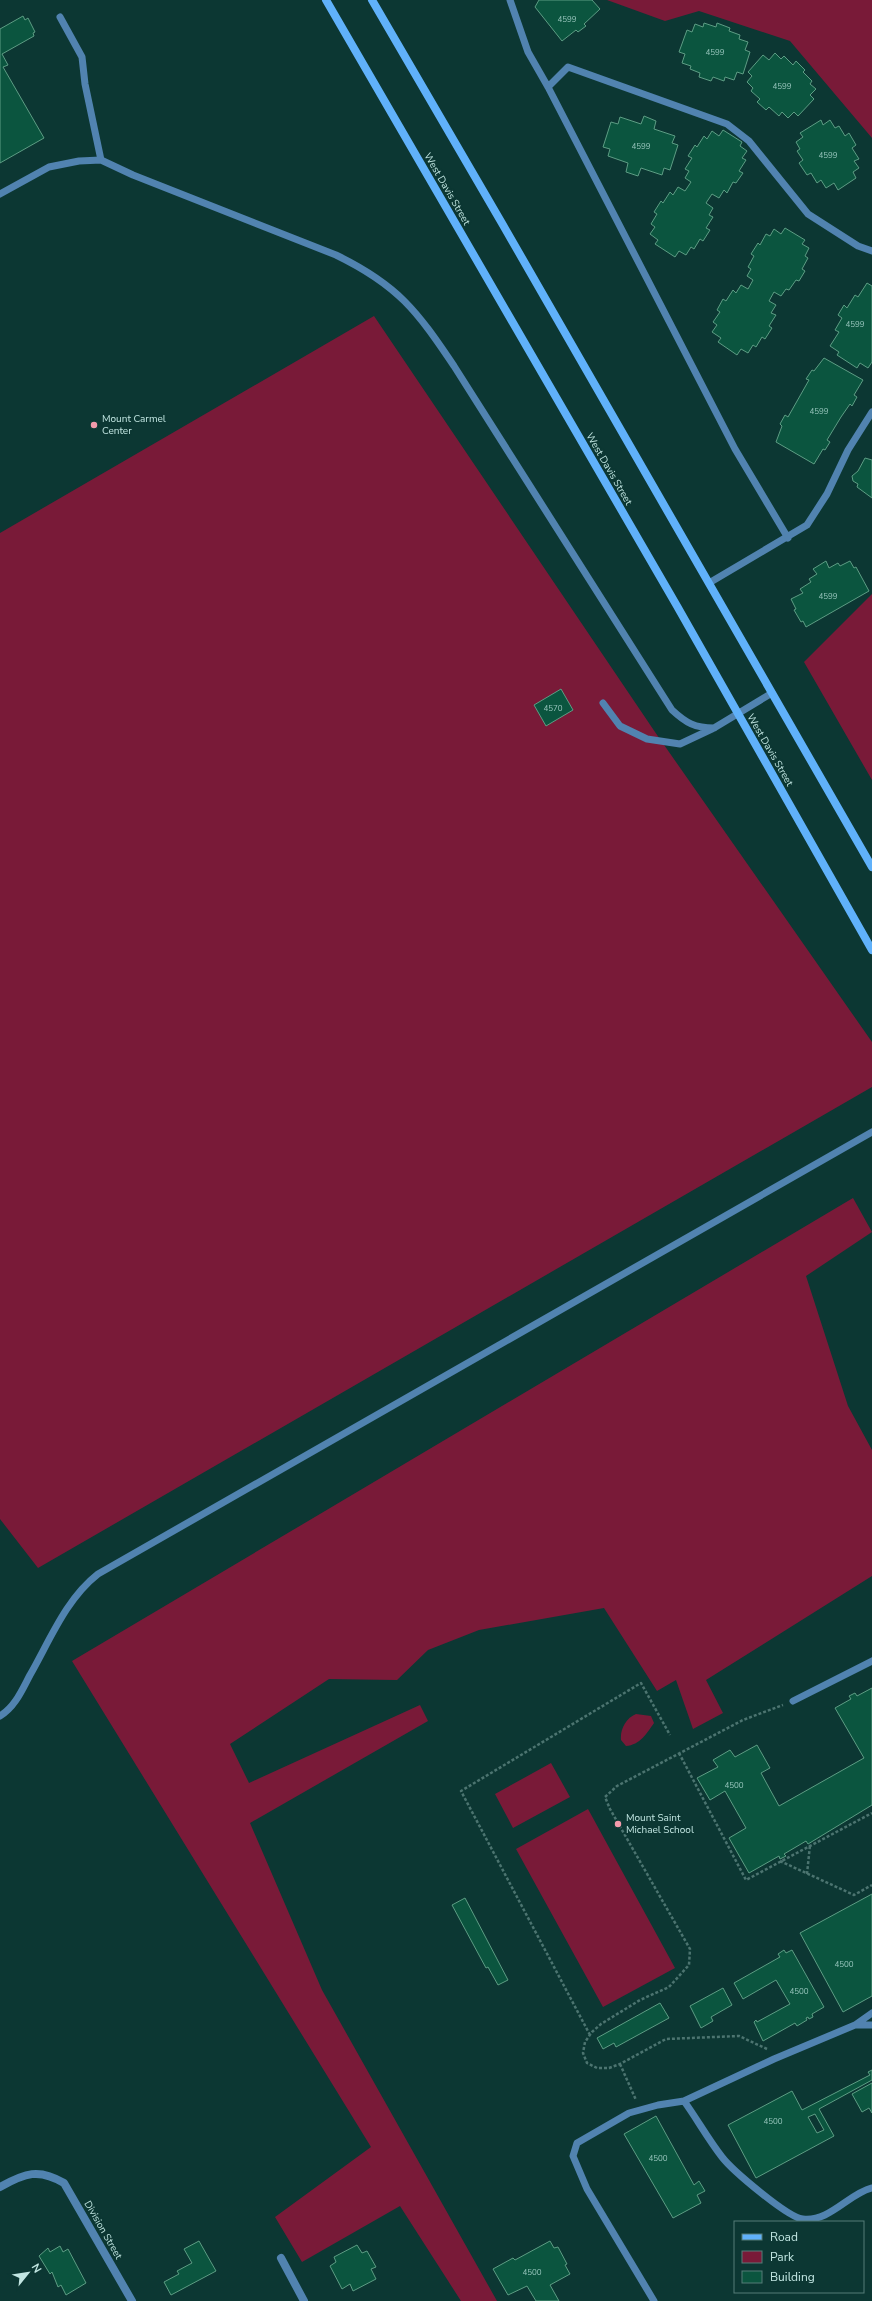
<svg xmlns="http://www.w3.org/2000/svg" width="872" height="2301" font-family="'Nunito Sans',sans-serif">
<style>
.green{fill:#791a38}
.building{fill:#0b553f;stroke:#5d9d84;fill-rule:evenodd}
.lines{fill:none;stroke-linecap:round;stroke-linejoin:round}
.path{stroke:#4c7470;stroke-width:2.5;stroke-dasharray:3 2;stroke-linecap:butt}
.service{stroke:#5183b0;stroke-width:7}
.minor{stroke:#5183b0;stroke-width:8}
.secondary{stroke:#60b1fa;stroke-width:8}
.poi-dot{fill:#f39aab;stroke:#0c3733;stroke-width:1.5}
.labels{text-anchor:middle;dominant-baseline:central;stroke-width:4;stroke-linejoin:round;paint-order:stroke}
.number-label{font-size:8px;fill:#94c2b9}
.street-label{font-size:10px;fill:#c2e6e2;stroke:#0c3733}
.poi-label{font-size:10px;fill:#c2e6e2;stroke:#0c3733;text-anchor:start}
</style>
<rect width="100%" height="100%" fill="#0c3733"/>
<!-- green -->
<path class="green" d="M 607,0 L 872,0 L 872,138 L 790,41 L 699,11 L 665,21 Z
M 374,316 L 655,732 L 872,1042 L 872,1087 L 38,1568 L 0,1519 L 0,533 Z
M 872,594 L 872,780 L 804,662 Z
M 853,1198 L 872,1232 L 806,1276 L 848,1406 L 872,1450 L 872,1576 L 706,1680 L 723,1713 L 693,1729 L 676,1680 L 657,1691 L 604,1608 L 479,1630 L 428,1650 L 397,1680 L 329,1679 L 230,1744 L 249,1783 L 420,1705 L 428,1721 L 250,1823 L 322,1990 L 497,2301 L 461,2301 L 400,2206 L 302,2262 L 275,2217 L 371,2147 L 72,1661 Z
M 636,1714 L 651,1716 L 654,1723 C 647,1733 640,1745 626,1746 L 621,1740 C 620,1729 626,1718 636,1714 Z
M 551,1763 L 570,1797 L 513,1828 L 495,1794 Z
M 588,1809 L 675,1968 L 603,2007 L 516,1849 Z"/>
<!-- building -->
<path class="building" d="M 539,0 L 592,0 L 600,9 L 584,24 L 586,26 L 578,32 L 576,30 L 562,41 L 535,7 Z
M 23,16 L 25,20 L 28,18 L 35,32 L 33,33 L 34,36 L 2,54 L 8,65 L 3,67 L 44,138 L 0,163 L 0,29 Z
M 704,23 L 716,27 L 717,23 L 730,28 L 729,31 L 740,35 L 739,39 L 748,42 L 745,50 L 750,52 L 743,74 L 737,72 L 734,80 L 725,77 L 724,81 L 713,77 L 711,81 L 699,77 L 700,73 L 690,69 L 691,66 L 682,63 L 685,54 L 679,52 L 687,30 L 692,32 L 695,24 L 703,27 Z
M 775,53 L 781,59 L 784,56 L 793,65 L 796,61 L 805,70 L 803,72 L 812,81 L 810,84 L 816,89 L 810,95 L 814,99 L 798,116 L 794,112 L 788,118 L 782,112 L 779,116 L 769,107 L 766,110 L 757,102 L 760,99 L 751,91 L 753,88 L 747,82 L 752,76 L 748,72 L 763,55 L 769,60 Z
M 644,116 L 656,121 L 654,129 L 675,136 L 672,143 L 678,145 L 670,170 L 664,168 L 662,175 L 641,168 L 638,176 L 626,172 L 628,163 L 608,156 L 610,149 L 603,147 L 611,122 L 618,124 L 620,117 L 641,124 Z
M 821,120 L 823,125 L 830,120 L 835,128 L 839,126 L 845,136 L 849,133 L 856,145 L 852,148 L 859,159 L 854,161 L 859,168 L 853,172 L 856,178 L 838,190 L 834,183 L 826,188 L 821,180 L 817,183 L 811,173 L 807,175 L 799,163 L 803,160 L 797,151 L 800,149 L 796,142 L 803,137 L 800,133 Z
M 723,130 L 742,142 L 740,146 L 747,151 L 742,158 L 746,160 L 739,171 L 743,173 L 736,183 L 733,182 L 727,193 L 724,190 L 719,198 L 712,194 L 706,203 L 713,208 L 709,215 L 713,217 L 706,228 L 710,230 L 703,241 L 700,239 L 694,249 L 691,247 L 686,255 L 679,251 L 675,257 L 655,244 L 658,240 L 650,234 L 655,227 L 651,224 L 657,214 L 654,212 L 661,201 L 663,203 L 670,192 L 673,195 L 678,187 L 685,191 L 691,182 L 685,178 L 689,171 L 685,169 L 692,158 L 688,156 L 695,145 L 697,147 L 704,136 L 707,139 L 712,131 L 719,136 Z
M 785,228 L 805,240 L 802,244 L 809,248 L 805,256 L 808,258 L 802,269 L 805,271 L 799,281 L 796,280 L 789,290 L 786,289 L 781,296 L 774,292 L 769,301 L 776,305 L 771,313 L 776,315 L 769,326 L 772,328 L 765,339 L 762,337 L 756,347 L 753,345 L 748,353 L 741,349 L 737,355 L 718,342 L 721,338 L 712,332 L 717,325 L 713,322 L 720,312 L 717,310 L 723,299 L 726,301 L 733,290 L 736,293 L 741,285 L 748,289 L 753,280 L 747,276 L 751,269 L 748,267 L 754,256 L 751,254 L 758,243 L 760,245 L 766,234 L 770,236 L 774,229 L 781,234 Z
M 867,283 L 872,286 L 872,362 L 868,368 L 860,363 L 857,368 L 837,355 L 839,352 L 830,346 L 839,332 L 835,330 L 842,318 L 838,315 L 844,305 L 847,308 L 855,295 L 858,297 Z
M 824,358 L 863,380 L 854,395 L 857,397 L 852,406 L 850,404 L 841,417 L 827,440 L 830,442 L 825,450 L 823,449 L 814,464 L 776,442 L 782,426 L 780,424 L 785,415 L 788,417 L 809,380 L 806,379 L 812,370 L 814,371 Z
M 865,458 L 872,460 L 872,498 L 857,487 L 858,484 L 853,481 L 852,476 L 858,471 Z
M 826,561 L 829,568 L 838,563 L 840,566 L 850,561 L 854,568 L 856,567 L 869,591 L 806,627 L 803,621 L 801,622 L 794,610 L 796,609 L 791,599 L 803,593 L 800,589 L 811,582 L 809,579 L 817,574 L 813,569 Z
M 561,689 L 573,710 L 546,726 L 534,705 Z
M 872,1688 L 872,1805 L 808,1844 L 806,1841 L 784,1854 L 786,1856 L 780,1859 L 779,1856 L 749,1873 L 729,1838 L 746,1828 L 725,1791 L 710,1800 L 697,1778 L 718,1767 L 713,1760 L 730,1750 L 735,1757 L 757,1745 L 770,1768 L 761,1773 L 779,1806 L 864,1758 L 835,1708 L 851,1699 L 849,1696 L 855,1693 L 857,1696 Z
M 872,1894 L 872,1996 L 843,2012 L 800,1933 Z
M 465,1898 L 508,1980 L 498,1985 L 488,1967 L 486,1968 L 452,1905 Z
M 784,1950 L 786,1953 L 792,1950 L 824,2007 L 812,2014 L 813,2017 L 809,2019 L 808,2017 L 806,2018 L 807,2020 L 797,2026 L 795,2023 L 763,2041 L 754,2022 L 756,2020 L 757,2022 L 790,2004 L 776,1980 L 743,1999 L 734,1983 L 780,1957 L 778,1954 Z
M 723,1988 L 732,2005 L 711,2017 L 713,2021 L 701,2028 L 690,2006 Z
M 660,2003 L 669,2018 L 616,2047 L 614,2043 L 603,2049 L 597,2038 Z
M 872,2070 L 872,2080 L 819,2109 L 834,2136 L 756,2178 L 728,2125 L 792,2091 L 802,2110 L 870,2075 L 868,2072 ZM 815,2114 L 824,2130 L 817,2133 L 808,2117 Z
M 872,2083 L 872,2113 L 869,2108 L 862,2112 L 852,2094 Z
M 656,2116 L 694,2185 L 699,2181 L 705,2191 L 697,2195 L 701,2203 L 673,2218 L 624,2134 Z
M 199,2241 L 216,2271 L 171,2295 L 164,2282 L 179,2274 L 177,2271 L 192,2263 L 184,2249 Z
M 550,2241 L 554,2248 L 558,2247 L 567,2264 L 565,2265 L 570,2274 L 550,2285 L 559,2301 L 536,2301 L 527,2286 L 508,2295 L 493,2269 L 513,2258 L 515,2260 Z
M 357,2245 L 362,2253 L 367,2251 L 376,2267 L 371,2269 L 376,2279 L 353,2291 L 350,2284 L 342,2289 L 330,2266 L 336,2262 L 334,2257 Z
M 60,2246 L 63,2252 L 68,2249 L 86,2283 L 66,2295 L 61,2285 L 58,2287 L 52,2272 L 50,2274 L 39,2256 L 48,2248 L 50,2252 Z"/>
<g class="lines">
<!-- path -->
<path class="path" d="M 679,1753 L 746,1880 L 872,1813
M 780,1861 L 854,1895 L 872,1885
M 807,1874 L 810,1845
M 590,2035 L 461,1791 L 641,1683 L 670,1735
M 767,2049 L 739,2036 L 666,2039 L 620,2064 L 609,2068 L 597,2068 L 587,2063 L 583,2053 L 585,2042 L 592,2032 L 601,2024 L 640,2000 L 669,1987 L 689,1965 L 690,1949 L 610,1809 L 605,1797 L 617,1786 L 743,1720 L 783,1705
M 620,2064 L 636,2100"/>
<!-- service -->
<path class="service" d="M 510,0 L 528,52 L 548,87 L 735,449 L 788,538
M 60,17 L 82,57 L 85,84 L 101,160 L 133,175 L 336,255 C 398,285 417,311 454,366 L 672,710 C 686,723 695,728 714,728
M 548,87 L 568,67 L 727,124 L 749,141 L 808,214 L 858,246 L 872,251
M 0,194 L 49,167 L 79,161 L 101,160
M 709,583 L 807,525 L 827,494 L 848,450 L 872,412
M 603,703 L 620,726 L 647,739 L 680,744 L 714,728 L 772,693
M 793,1701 L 872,1661
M 0,1716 C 15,1707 22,1690 30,1675 C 50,1640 66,1599 98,1574 L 872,1132
M 855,2025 L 872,2013
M 684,2101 C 697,2119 708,2139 722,2157 C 732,2170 788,2218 803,2219 C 830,2222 848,2194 872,2188
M 654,2301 L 587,2189 L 573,2156 L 577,2143 L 629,2113 L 658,2105 L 684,2101 L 774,2059 L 855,2025 L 872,2025"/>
<!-- minor -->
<path class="minor" d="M 0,2187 C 25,2173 39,2168 64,2183 L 132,2301
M 281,2258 L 304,2301"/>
<!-- secondary -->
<path class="secondary" d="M 326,0 L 677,606 L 872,950
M 372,0 L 503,225 L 872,867"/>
</g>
<!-- markers -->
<g class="poi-dot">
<circle cx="94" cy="425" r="4"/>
<circle cx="618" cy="1824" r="4"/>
</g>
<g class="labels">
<!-- number labels -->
<g class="number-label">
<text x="567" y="19">4599</text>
<text x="715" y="52">4599</text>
<text x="782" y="86">4599</text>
<text x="641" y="146">4599</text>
<text x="828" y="155">4599</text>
<text x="855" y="324">4599</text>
<text x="819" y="411">4599</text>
<text x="828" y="596">4599</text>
<text x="553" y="708">4570</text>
<text x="734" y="1785">4500</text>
<text x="844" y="1964">4500</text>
<text x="799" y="1991">4500</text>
<text x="773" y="2121">4500</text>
<text x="658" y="2158">4500</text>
<text x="532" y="2272">4500</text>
</g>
<!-- street labels -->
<g class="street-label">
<text transform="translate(447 189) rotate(60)">West Davis Street</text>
<text transform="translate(609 469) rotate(60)">West Davis Street</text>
<text transform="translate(770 750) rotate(60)">West Davis Street</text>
<text transform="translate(103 2230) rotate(60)">Division Street</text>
</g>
<!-- poi labels -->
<g class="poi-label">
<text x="102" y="419">Mount Carmel<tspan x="102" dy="12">Center</tspan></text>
<text x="626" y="1818">Mount Saint<tspan x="626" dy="12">Michael School</tspan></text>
</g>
</g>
<!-- legend -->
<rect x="734" y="2221" width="130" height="72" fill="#0c3733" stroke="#557d79"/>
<rect x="742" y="2234" width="20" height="6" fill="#60b1fa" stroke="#557d79"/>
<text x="770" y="2241" font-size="12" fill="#c2e6e2">Road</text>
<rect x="742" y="2251" width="20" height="12" fill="#791a38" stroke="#557d79"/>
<text x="770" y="2261" font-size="12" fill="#c2e6e2">Park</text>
<rect x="742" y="2271" width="20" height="12" fill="#0b553f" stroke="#557d79"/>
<text x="770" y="2281" font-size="12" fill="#c2e6e2">Building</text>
<!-- north arrow -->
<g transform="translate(28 2273) rotate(60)" stroke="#0c3733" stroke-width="3" paint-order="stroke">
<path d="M0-3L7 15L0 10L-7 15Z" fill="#c2e6e2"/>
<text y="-6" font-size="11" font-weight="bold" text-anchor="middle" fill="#c2e6e2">N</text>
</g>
</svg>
